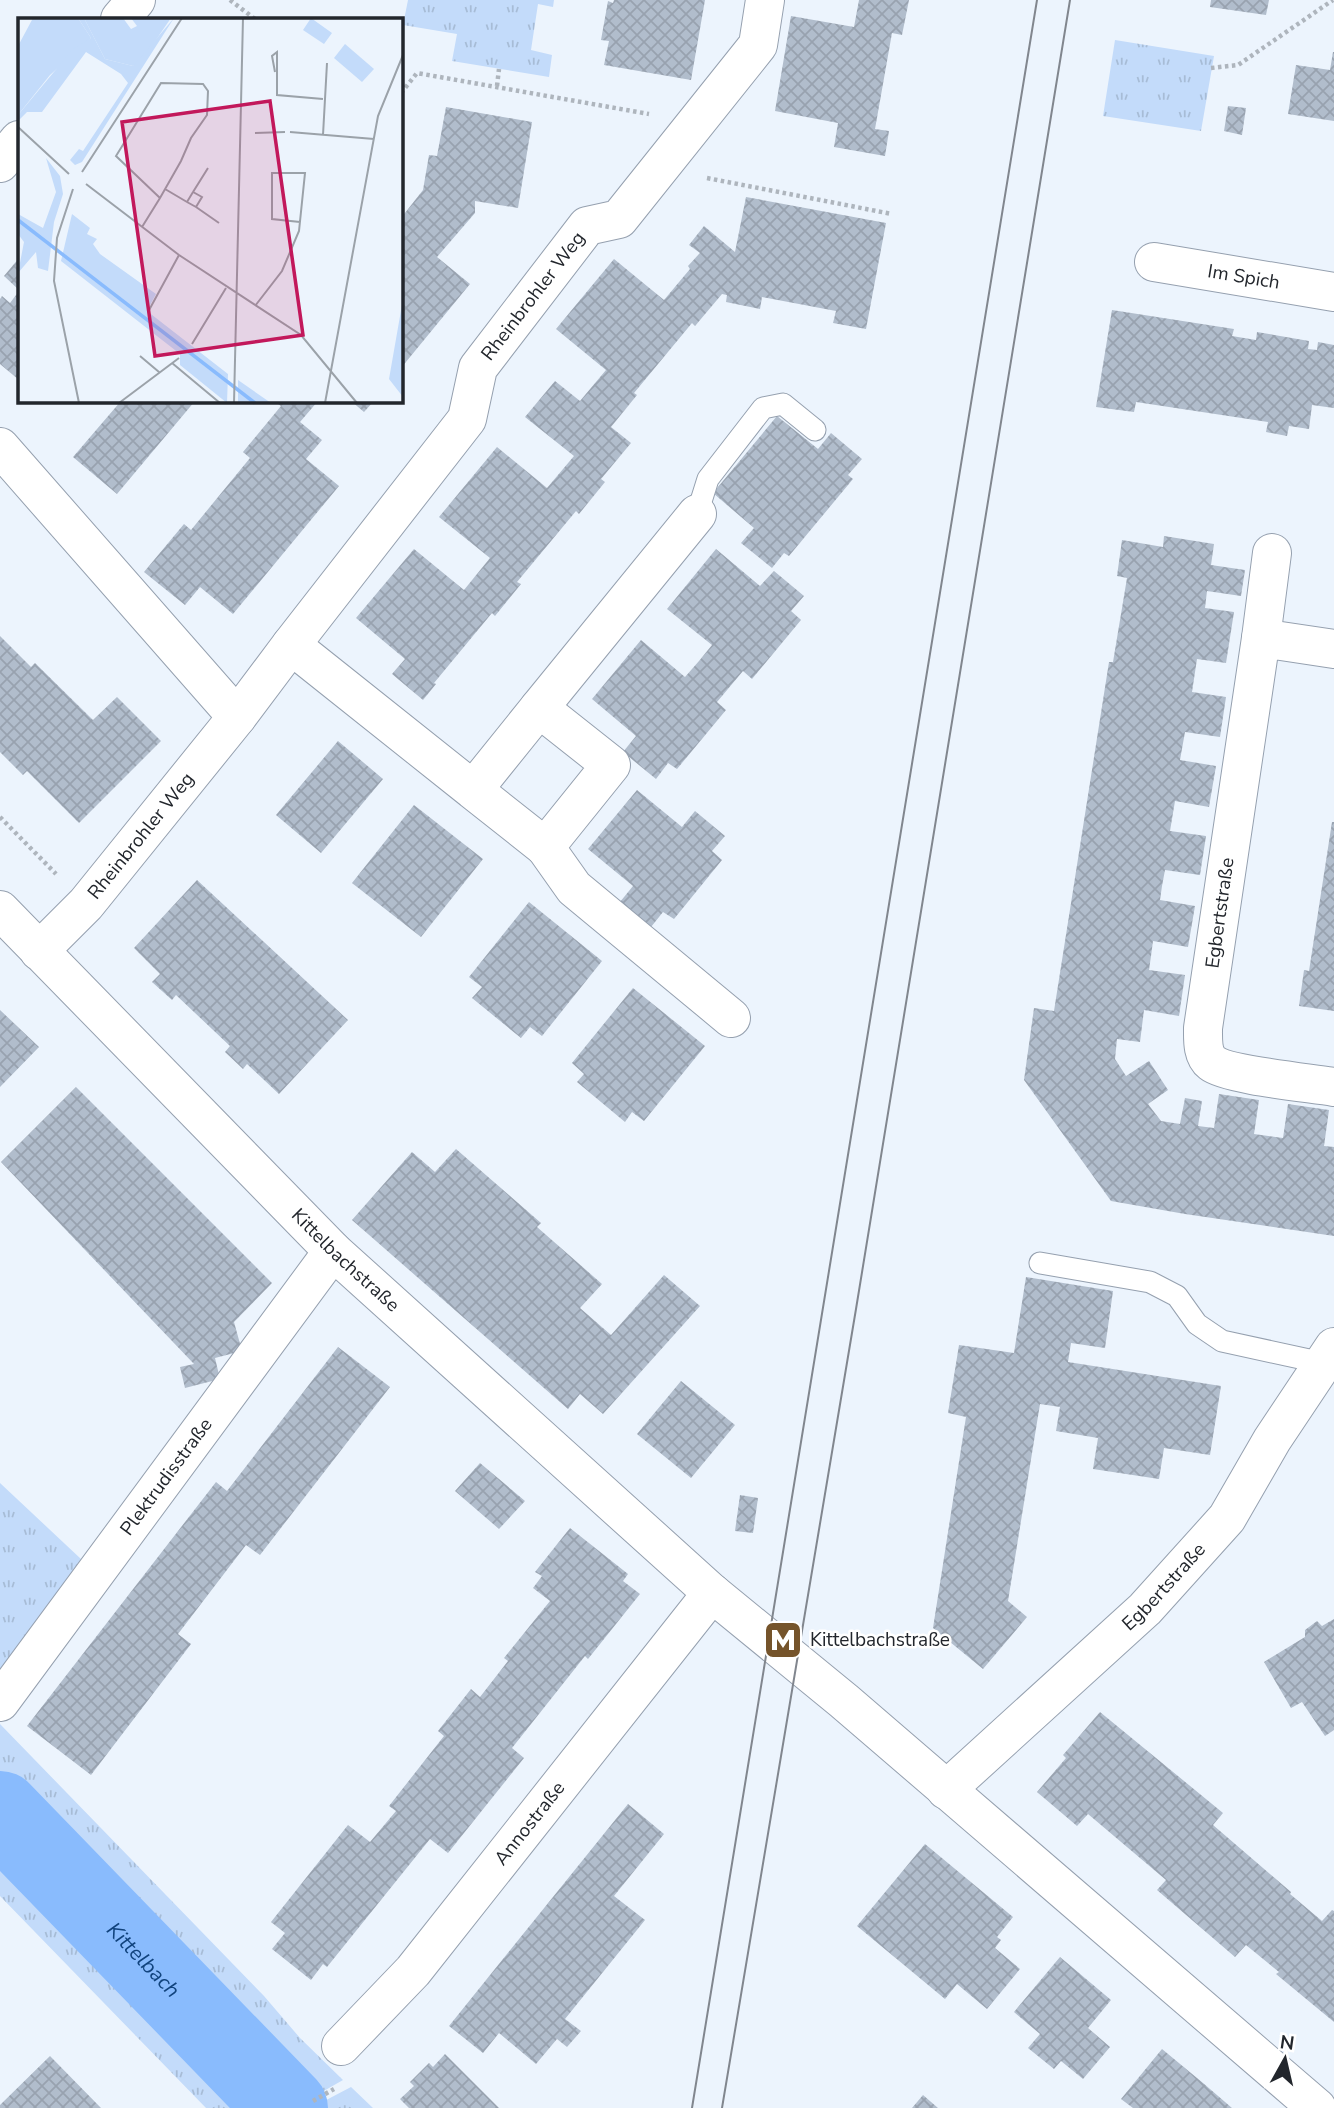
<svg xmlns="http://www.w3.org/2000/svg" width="1334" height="2108" font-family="'Nunito Sans',sans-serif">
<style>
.grass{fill:url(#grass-tufts)}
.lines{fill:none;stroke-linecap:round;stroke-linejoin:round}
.river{stroke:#89bbfd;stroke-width:82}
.building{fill:url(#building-cross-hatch)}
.service-casing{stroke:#95a0af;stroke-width:23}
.minor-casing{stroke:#95a0af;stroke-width:40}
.path{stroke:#aeb5bd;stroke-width:4.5;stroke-dasharray:3.5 3.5;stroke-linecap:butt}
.service{stroke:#fff;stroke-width:21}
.minor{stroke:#fff;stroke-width:38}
.tram{stroke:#81868e;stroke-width:2}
.labels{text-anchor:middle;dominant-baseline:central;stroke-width:5;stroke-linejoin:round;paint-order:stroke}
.street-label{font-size:19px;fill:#22262c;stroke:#fff}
.poi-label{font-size:19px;fill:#22262c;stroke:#fff;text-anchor:start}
.water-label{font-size:21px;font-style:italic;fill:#11437d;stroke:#fff}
.inset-river{fill:none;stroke:#89bbfd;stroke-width:3.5}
.inset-road{fill:none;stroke:#9ba2a9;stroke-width:2}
.view{fill:#c2185b;fill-opacity:0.15;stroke:#c2185b;stroke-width:3.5}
.inset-edge{fill:none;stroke:#22262c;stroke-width:3.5}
</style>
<defs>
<pattern id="grass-tufts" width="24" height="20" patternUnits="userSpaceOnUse" patternTransform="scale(1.75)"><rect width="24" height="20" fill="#c3dbfa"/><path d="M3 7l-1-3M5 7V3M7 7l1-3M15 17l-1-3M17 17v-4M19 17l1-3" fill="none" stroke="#a7bcd6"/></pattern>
<pattern id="building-cross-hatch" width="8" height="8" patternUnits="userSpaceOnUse" patternTransform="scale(1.75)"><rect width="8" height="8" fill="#b1bdcc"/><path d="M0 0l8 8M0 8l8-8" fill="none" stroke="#98a2af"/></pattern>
</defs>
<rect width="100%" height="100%" fill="#ecf4fd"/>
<!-- grass -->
<path class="grass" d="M 408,0 L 554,0 L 553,7 L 538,4 L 531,50 L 552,55 L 549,77 L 452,61 L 457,34 L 403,25 Z
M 1115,40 L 1214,56 L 1201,131 L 1103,116 Z
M 0,1483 L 81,1559 L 0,1674 Z
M 0,1724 L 264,1996 L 300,2038 L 343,2080 L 294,2108 L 206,2108 L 0,1896 Z
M 351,2087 L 373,2108 L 311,2108 Z"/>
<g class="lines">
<!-- river -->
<path class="river" id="s1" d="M 0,1812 L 287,2108"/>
</g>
<!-- building -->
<path class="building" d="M 614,0 L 705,0 L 691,80 L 604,65 L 609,41 L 601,40 L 608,1 L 613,3 Z
M 859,0 L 909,0 L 902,35 L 892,33 L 875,129 L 889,131 L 885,156 L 834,147 L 838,123 L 775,111 L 791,16 L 854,27 Z
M 1211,0 L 1269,0 L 1266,15 L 1210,7 Z
M 1333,52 L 1334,52 L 1334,121 L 1288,114 L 1296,65 L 1330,70 Z
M 1228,106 L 1246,108 L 1242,135 L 1224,131 Z
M 446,107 L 532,122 L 518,208 L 475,201 L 475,213 L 437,257 L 470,284 L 401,368 L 401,218 L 423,190 L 429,155 L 437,156 Z
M 746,197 L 886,223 L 866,329 L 833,323 L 836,311 L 762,297 L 760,309 L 726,302 L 727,295 L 722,294 L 695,326 L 692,323 L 634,393 L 637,395 L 611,427 L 631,443 L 601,479 L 605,482 L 579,514 L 576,511 L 517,582 L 521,584 L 495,616 L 492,613 L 434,683 L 436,684 L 423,700 L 392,674 L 405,659 L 356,618 L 414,549 L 464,590 L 490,558 L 439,517 L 497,447 L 547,488 L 574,456 L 525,417 L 555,381 L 580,401 L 606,370 L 556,329 L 614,259 L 664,300 L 690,269 L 688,266 L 700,253 L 689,245 L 704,226 L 735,252 Z
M 19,258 L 19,290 L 4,276 Z
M 19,291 L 19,380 L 0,364 L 0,299 L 2,296 L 10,303 Z
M 1112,310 L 1234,329 L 1232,336 L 1256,340 L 1257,332 L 1309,341 L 1308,349 L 1317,350 L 1318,342 L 1334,345 L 1334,408 L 1312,405 L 1309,429 L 1289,426 L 1287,436 L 1266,432 L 1268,422 L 1136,402 L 1134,412 L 1096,407 Z
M 121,401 L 195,401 L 117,494 L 73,457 Z
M 274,401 L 318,401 L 300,422 L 322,440 L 306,459 L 339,486 L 233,614 L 200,587 L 185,605 L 144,572 L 184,524 L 191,530 L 250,458 L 243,452 L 281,406 Z
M 351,401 L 374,401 L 364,412 Z
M 777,416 L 818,449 L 831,433 L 862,459 L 848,475 L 853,479 L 789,556 L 784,553 L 772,568 L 741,543 L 754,528 L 713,493 Z
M 1164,536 L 1214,544 L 1211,565 L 1245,570 L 1241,596 L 1207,591 L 1205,608 L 1234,612 L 1226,663 L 1197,659 L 1192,692 L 1226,697 L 1220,737 L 1185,732 L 1180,760 L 1216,766 L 1209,807 L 1175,801 L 1170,831 L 1206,836 L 1200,875 L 1165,870 L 1162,886 L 1160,900 L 1195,906 L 1188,947 L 1153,941 L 1151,956 L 1149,970 L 1185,975 L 1179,1016 L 1144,1010 L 1140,1042 L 1117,1039 L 1115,1059 L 1126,1076 L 1149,1061 L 1168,1090 L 1148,1104 L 1161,1121 L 1180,1124 L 1185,1098 L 1202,1101 L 1198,1126 L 1214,1128 L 1219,1094 L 1259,1100 L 1254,1134 L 1283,1138 L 1288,1104 L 1329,1110 L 1324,1146 L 1334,1147 L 1334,1236 L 1185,1214 L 1111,1201 L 1024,1080 L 1034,1008 L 1054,1011 L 1109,662 L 1113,662 L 1127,578 L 1117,576 L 1122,540 L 1163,547 Z
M 716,549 L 760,586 L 774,571 L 804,596 L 791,611 L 801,620 L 752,679 L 743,671 L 717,702 L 726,710 L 677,769 L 668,763 L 656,779 L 623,752 L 636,736 L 592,699 L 641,640 L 685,677 L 699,661 L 712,645 L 667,609 Z
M 0,636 L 31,667 L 35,663 L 93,720 L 117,697 L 161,741 L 79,823 L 27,771 L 23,775 L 0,752 Z
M 338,741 L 383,779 L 321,853 L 276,815 Z
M 637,790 L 682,827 L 695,811 L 725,836 L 712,851 L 722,860 L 674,919 L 663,912 L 651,927 L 620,902 L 633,886 L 588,849 Z
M 414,805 L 483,859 L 421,937 L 352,883 Z
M 1332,822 L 1334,822 L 1334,1011 L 1299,1006 L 1304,970 L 1309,971 Z
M 197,880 L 348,1020 L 279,1094 L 247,1064 L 243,1069 L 225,1052 L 230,1046 L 176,995 L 172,1000 L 152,982 L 160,974 L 134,948 Z
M 529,902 L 602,961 L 542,1036 L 530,1027 L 521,1038 L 472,998 L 482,987 L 469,977 Z
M 633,988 L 705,1046 L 644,1121 L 632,1112 L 625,1122 L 577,1082 L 584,1074 L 572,1063 Z
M 0,1010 L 39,1047 L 0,1087 Z
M 76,1087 L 272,1283 L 234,1322 L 242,1351 L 215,1358 L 220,1379 L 185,1388 L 180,1367 L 194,1364 L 1,1162 Z
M 456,1149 L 541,1223 L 537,1227 L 602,1284 L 580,1308 L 611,1335 L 664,1275 L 700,1306 L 603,1414 L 580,1394 L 568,1409 L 352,1220 L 412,1152 L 435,1172 Z
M 1026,1277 L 1113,1291 L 1105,1348 L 1071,1343 L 1068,1362 L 1221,1386 L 1210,1455 L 1164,1448 L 1159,1479 L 1093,1469 L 1098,1438 L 1056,1431 L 1060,1407 L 1040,1404 L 1008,1601 L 1027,1617 L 983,1669 L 933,1628 L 966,1417 L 948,1413 L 959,1345 L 1014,1353 Z
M 338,1347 L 390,1387 L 260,1555 L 246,1545 L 178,1634 L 191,1644 L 91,1775 L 27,1726 L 216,1482 L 227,1491 Z
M 681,1381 L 735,1425 L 691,1478 L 637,1434 Z
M 480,1463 L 525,1501 L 499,1529 L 455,1491 Z
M 740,1495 L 758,1498 L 753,1533 L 735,1531 Z
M 570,1528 L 628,1574 L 623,1581 L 640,1594 L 588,1659 L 585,1656 L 512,1748 L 524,1758 L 448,1853 L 430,1839 L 327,1967 L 323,1964 L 311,1980 L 272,1949 L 285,1933 L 271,1922 L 348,1825 L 370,1842 L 396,1811 L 389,1806 L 444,1736 L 438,1731 L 471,1689 L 480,1697 L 508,1661 L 504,1658 L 550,1601 L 533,1588 L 542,1576 L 535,1572 Z
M 1334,1619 L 1334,1730 L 1325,1736 L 1302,1702 L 1291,1708 L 1264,1662 L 1305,1637 L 1305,1630 L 1317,1621 L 1322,1626 Z
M 1100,1712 L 1223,1813 L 1213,1825 L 1291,1892 L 1290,1894 L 1322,1921 L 1332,1910 L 1334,1911 L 1334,2022 L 1276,1974 L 1279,1972 L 1246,1945 L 1235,1957 L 1157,1890 L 1166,1880 L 1088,1814 L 1077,1826 L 1037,1792 L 1066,1758 L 1063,1755 Z
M 628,1804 L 664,1834 L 614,1896 L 645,1920 L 565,2019 L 581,2031 L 567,2047 L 557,2039 L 536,2064 L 499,2033 L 483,2053 L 449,2026 Z
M 925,1844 L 1013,1917 L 997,1937 L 1001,1940 L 995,1948 L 1020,1969 L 987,2009 L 957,1984 L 945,1999 L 857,1926 Z
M 1060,1957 L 1111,2000 L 1088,2028 L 1110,2047 L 1083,2079 L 1061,2061 L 1054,2069 L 1028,2048 L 1040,2034 L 1014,2012 Z
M 1162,2049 L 1203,2083 L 1232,2108 L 1133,2108 L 1121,2099 Z
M 445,2054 L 499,2108 L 409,2108 L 400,2099 L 414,2086 L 410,2082 L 429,2063 L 433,2067 Z
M 50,2056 L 101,2108 L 0,2108 L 0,2105 Z
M 923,2095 L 938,2108 L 912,2108 Z"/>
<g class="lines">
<defs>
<path id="service" d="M 697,514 L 708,479 L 763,408 L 783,404 L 815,430
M 1040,1263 L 1150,1282 L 1177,1296 L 1197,1324 L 1222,1341 L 1323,1363"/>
<g id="minor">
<path d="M 120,19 L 136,0"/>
<path d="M 0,163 L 19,140"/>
<path id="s2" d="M 1154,262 L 1334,292"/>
<path d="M 0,447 L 237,717"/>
<path d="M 1261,638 L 1272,553"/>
<path d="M 291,645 L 473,790 L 539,708 L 611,765 L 545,847 L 473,790"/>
<path d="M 1334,649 L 1261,638 L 1203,1028 C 1203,1040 1202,1055 1212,1063 C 1227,1075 1311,1083 1334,1087"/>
<path d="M 539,708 L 697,514"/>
<path d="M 545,847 L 574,888 L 731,1018"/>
<path id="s3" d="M 0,910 L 333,1251 L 712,1593 L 844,1701 L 1317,2108"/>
<path id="s4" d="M 39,951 L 86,904 L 237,717 L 291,645 L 467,419 L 478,368 L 587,226 L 619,219 L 758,45 L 765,0"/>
<path id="s5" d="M 0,1702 L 333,1251"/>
<path id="s6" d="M 946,1790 L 1145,1609 L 1227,1518 L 1272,1440 L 1334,1347"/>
<path id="s7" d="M 341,2046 L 413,1971 L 712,1593"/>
</g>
</defs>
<!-- service casing -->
<use href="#service" class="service-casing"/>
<!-- minor casing -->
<use href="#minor" class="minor-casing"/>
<!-- path -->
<path class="path" d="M 230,0 L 255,19
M 1211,68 L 1238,65 L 1333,0
M 497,86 L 499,69
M 401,93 L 417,73 L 649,114
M 707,178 L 892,214
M 0,817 L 56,874
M 313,2101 L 334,2089"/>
<!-- service -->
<use href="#service" class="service"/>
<!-- minor -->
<use href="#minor" class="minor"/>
<!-- tram -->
<path class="tram" d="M 692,2108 L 1037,0
M 722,2108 L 856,1309 L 1070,0"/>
</g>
<!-- icons -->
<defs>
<symbol id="metro-square" viewBox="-11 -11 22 22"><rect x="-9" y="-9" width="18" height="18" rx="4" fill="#75542b" stroke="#fff"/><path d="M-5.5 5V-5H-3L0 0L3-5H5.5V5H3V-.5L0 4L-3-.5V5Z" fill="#fff"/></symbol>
</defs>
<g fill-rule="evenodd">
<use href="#metro-square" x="761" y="1618" width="44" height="44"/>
</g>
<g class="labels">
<!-- street labels -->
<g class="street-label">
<text stroke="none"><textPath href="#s2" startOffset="91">Im Spich</textPath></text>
<text stroke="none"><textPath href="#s4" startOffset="826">Rheinbrohler Weg</textPath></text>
<text stroke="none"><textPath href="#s4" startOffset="154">Rheinbrohler Weg</textPath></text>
<text transform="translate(1220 913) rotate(-82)">Egbertstraße</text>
<text stroke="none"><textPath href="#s3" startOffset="492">Kittelbachstraße</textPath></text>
<text stroke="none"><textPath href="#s5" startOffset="280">Plektrudisstraße</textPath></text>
<text stroke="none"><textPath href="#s6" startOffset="298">Egbertstraße</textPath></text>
<text stroke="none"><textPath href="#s7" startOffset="292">Annostraße</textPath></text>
</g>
<!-- poi labels -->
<g class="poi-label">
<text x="810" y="1640">Kittelbachstraße</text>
</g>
<!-- water labels -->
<g class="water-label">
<text stroke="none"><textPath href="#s1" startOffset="206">Kittelbach</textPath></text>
</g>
</g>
<!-- overview -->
<g transform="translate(18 18)">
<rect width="385" height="385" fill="#ecf4fd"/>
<path d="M 15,0 L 60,0 L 73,20 L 32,57 L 0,97 L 0,28 ZM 66,0 L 105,0 L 113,11 L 119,8 L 113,0 L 153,0 L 122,45 L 115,48 L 87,41 ZM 293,0 L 314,15 L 306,26 L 285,12 ZM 28,140 L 42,158 L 45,176 L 36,204 L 30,253 L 20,250 L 18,234 L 0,255 L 6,224 L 0,216 L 0,196 L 25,210 L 38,174 ZM 54,196 L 72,210 L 69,216 L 79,221 L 75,226 L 82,236 L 138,276 L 129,293 L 210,356 L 209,385 L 162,347 L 162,336 L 43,243 Z" fill="#c3dbfa"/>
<path d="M 60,0 L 66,0 L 87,41 L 115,48 L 156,0 L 64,144 L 57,147 L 52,142 L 61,131 L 65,133 L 110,65 L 103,56 L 68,34 L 24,94 L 9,94 L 0,103 L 0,97 L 55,31 L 73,20 ZM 385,281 L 385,379 L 371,361 ZM 220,362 L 253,385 L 220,385 Z" fill="#c3dbfa"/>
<path d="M 327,26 L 356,51 L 344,64 L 316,40 Z" fill="#c3dbfa"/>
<path class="inset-river" d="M 0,202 L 237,385"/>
<path class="inset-road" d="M 257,54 L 254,38 L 259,34 L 259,77 L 305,81M 0,109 L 51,156M 272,114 L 356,121M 237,115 L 267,114M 305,117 L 309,45M 64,154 L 164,0M 68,166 L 161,237 L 283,317 L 339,385M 55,171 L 39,220 L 36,263 L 61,385M 147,171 L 169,184 L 175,174 L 184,179 L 178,189 L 169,184M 175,174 L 190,150M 178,189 L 201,205M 124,209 L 142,180 L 163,143 L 173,120 L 189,97 L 190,73 L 185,66 L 143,65 L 98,138 L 142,180M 237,288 L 264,253 L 281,213 L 287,155 L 254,155 L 254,201 L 282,204M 130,294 L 161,237M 174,326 L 208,270M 122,338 L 141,354M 154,345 L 202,385M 101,385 L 161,340M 216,385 L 225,0M 307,385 L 360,98 L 385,37"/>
<path class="view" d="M 252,83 L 285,317 L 137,338 L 104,104 Z"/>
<rect width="385" height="385" class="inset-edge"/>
</g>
<!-- north arrow -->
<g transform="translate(1285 2059) rotate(8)" stroke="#ffffff" stroke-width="5" paint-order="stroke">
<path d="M0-5L12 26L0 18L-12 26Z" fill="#22262c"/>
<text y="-10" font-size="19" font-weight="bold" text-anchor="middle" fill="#22262c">N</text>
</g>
</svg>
